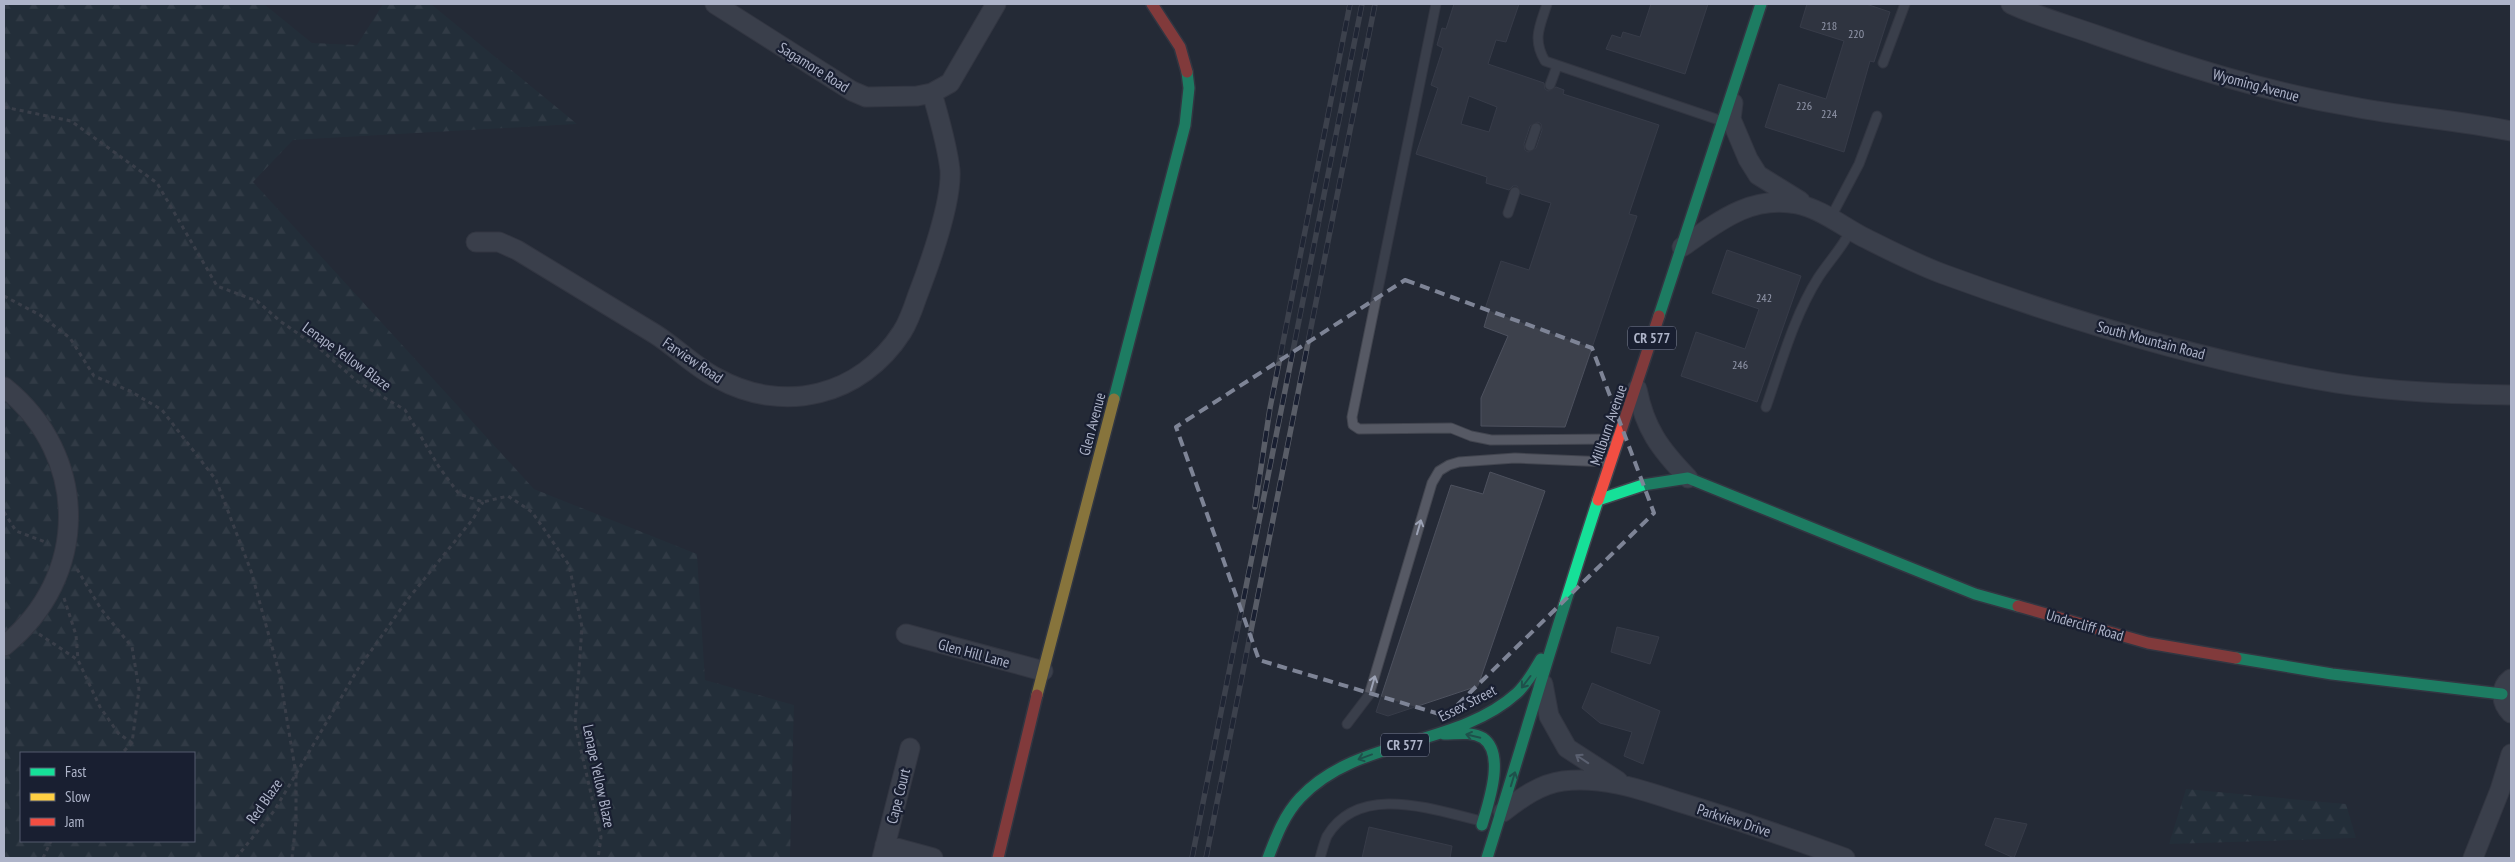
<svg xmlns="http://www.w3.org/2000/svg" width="2515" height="862" font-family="'PT Sans Narrow',sans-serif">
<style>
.forest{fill:url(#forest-firs);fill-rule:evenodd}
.building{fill:#3d414c;stroke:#4d515e;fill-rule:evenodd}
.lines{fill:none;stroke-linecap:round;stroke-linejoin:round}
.lane-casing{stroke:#42454f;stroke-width:11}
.street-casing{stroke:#42454f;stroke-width:21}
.fast-casing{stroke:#42454f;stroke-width:14}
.slow-casing{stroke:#42454f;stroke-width:14}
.jam-casing{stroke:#42454f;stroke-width:14}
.path{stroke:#535861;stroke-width:3;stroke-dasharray:4 4;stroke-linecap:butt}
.lane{stroke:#565964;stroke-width:9}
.street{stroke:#565964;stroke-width:19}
.fast{stroke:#16e098;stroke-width:11}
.slow{stroke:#ffcf43;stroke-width:11}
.jam{stroke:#f24e42;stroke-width:11}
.rail-casing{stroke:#595d67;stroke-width:5.5}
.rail{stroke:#191f31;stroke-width:4;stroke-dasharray:11;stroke-linecap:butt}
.oneway{stroke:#9ca2b5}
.oneway2{stroke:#188064}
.marked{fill:none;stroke:#7e8496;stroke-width:4;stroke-dasharray:10 6;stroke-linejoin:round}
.labels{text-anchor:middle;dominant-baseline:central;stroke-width:4.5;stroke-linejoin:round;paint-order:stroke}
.number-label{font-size:12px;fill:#9297aa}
.shield{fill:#191f31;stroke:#81879b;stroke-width:1}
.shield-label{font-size:14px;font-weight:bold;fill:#aeb4c9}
.street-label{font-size:15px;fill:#aeb4c9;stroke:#191f31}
</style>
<defs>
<pattern id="forest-firs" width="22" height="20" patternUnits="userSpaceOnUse" patternTransform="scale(1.25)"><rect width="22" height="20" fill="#22343c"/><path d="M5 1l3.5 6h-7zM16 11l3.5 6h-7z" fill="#404f57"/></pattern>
</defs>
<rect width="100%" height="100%" fill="#252a36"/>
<!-- forest -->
<path class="forest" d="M 4,4 L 264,4 L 312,43 L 357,45 L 383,4 L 431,4 L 577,124 L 293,140 L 253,182 L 534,489 L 697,554 L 705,680 L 794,705 L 790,858 L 4,858 ZM 21,753 L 194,753 L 194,841 L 21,841 Z
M 2186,789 L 2346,804 L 2356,838 L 2169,844 Z"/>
<!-- building -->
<path class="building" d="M 1454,4 L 1519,4 L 1506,42 L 1496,40 L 1488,64 L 1544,83 L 1545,89 L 1548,91 L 1556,87 L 1564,90 L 1563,94 L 1659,125 L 1629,214 L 1637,216 L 1565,427 L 1481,426 L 1481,398 L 1508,336 L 1484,327 L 1489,310 L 1485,309 L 1501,261 L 1529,270 L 1551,203 L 1521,194 L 1517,186 L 1513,186 L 1509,190 L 1486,183 L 1487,177 L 1416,154 L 1438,88 L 1431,85 L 1443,48 L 1437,45 L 1442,28 L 1446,29 ZM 1469,96 L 1497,107 L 1489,132 L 1461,124 ZM 1538,122 L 1541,124 L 1542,130 L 1536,148 L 1528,152 L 1525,150 L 1524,144 L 1530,126 Z
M 1651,4 L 1708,4 L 1685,74 L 1606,49 L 1612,35 L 1621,38 L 1623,32 L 1640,37 Z
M 1807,4 L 1866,4 L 1890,12 L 1874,62 L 1870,61 L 1844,152 L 1765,127 L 1779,84 L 1826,99 L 1844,41 L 1800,27 Z
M 1727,250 L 1801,276 L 1757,402 L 1681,376 L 1696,332 L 1745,349 L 1759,309 L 1712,293 Z
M 1490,472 L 1545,491 L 1478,686 L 1388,716 L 1376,712 L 1451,485 L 1483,494 Z
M 1617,627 L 1659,637 L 1650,664 L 1611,652 Z
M 1592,683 L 1660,711 L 1643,764 L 1624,756 L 1632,732 L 1600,723 L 1582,708 Z
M 1995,818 L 2027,824 L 2014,858 L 1985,845 Z
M 1369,827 L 1452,846 L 1450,858 L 1362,858 Z"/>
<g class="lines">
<defs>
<path id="lane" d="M 1436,4 L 1352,417 L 1353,425 L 1359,429 L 1451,428 L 1471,436 L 1491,440 L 1614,439
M 1547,4 C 1540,26 1532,39 1545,61 L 1719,120
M 1883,63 L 1905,4
M 1550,85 L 1557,66
M 1530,146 L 1536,128
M 1508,213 L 1515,192
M 1830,219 L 1859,164 L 1877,116
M 1766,407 C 1781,364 1794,316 1818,278 C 1829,261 1842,248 1851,230
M 1347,724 L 1369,695 L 1432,483 L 1439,471 L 1449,465 L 1459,462 L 1515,458 L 1608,462
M 1320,858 C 1322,851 1324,843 1327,836 C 1359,782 1434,810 1481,821"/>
<path id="street" d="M 715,4 L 852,91 L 866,97 L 917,96 L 932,93 L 950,83 L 996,4
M 2011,4 C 2038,17 2068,25 2096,35 C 2181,65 2265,92 2354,107 C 2406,117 2459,120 2511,131
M 1733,103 L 1731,119 L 1748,159 L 1758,175 L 1800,201
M 476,242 L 499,242 L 517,250 C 563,278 609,306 655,334 C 677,348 695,367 717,378 C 784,415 861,396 902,332 C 909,321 913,309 917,297 C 929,266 952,202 950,170 C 947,144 939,118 932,93
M 1682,247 C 1718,222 1750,195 1797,204 C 1821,209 1842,226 1863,237 C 1889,250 1916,264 1943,274 C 2071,321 2202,361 2336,383 C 2394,392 2453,394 2511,395
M 4,387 C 90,456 90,577 4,646
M 1637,389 C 1645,429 1660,449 1688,478
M 906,634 L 1043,671
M 2511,679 C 2499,688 2501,703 2511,713
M 1543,684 L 1549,716 L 1567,748 L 1618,781
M 1503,812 C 1521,798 1540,784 1563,781 C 1603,776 1642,790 1679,802 C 1735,819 1790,838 1845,858
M 885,845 L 933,858
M 882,858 L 910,748
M 2473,858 L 2500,790 L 2511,754"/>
<path id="fast" d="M 1659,316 L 1761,4
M 1114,399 L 1185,125 L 1189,88 L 1187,72
M 1598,500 L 1643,485 L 1688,478 L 1975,594 L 2018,606
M 2236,658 L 2332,674 L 2502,694
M 1444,734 C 1457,734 1471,731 1483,738 C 1506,754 1488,804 1482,825
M 1268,858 C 1276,837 1284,815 1300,798 C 1357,737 1456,748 1517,693 C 1527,684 1534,671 1541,659
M 1487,858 C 1524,739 1559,619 1598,500"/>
<path id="slow" d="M 1037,695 L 1114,399"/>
<path id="jam" d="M 1152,4 L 1180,47 L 1187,72
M 1598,500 L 1659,316
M 2018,606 L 2148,643 L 2236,658
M 998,858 L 1037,695"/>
</defs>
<!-- lane casing -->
<use href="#lane" class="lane-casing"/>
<!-- street casing -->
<use href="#street" class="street-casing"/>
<!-- fast casing -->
<use href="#fast" class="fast-casing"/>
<!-- slow casing -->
<use href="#slow" class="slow-casing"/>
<!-- jam casing -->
<use href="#jam" class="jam-casing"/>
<!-- path -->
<path class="path" d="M 4,107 L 71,121 L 157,183 L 217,286 L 257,301 L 280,321 L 320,349 L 358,382 L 405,410 L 439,467 L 459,494 L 483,502 L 508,496 L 532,512 L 569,565 L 582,627 L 575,724 L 601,837 L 598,858
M 4,296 L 40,315 L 70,338 L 94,376 L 130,391 L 162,410 L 216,480 L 251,571 L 279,672 L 296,774
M 4,512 L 16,531 L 48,543
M 77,569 L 101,609 L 132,647 L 139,689 L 132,743 L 122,753
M 64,598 L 76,635 L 78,660
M 39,634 L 78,660 L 100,707 L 118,733 L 132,743
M 296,774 L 358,669 L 408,599 L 473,519 L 483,502
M 43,858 L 51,841
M 236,858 L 274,811 L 296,774 L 296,821 L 292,858"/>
<!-- lane -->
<use href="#lane" class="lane"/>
<!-- street -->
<use href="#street" class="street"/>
<!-- fast -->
<use href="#fast" class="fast"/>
<!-- slow -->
<use href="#slow" class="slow"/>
<!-- jam -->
<use href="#jam" class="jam"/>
<defs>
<path id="rail" d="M 1255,507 L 1270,408 L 1350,4
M 1192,858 L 1362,4
M 1206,858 L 1375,4"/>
</defs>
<!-- rail casing -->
<use href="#rail" class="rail-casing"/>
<!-- rail -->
<use href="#rail" class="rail"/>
</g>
<!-- one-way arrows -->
<defs><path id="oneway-shaft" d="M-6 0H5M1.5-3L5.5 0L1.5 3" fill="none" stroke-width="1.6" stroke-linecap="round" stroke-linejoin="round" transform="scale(1.25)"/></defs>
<g class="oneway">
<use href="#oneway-shaft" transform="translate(1419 527) rotate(-74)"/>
<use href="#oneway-shaft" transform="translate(1373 683) rotate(-74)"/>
<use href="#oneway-shaft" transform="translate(1582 759) rotate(-146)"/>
</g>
<g class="oneway2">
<use href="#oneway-shaft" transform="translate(1526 682) rotate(127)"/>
<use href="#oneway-shaft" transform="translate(1473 736) rotate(-167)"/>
<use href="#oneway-shaft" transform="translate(1365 757) rotate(160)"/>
<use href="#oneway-shaft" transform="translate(1513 779) rotate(-73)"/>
</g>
<!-- marked area -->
<path d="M0 0H2515V862H0ZM 1405,280 L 1592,348 L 1654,513 L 1446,716 L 1259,660 L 1176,427 Z" fill="#252a36" fill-opacity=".55" fill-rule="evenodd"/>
<path class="marked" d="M 1405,280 L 1592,348 L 1654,513 L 1446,716 L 1259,660 L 1176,427 Z"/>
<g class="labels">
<!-- number labels -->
<g class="number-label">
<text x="1829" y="25">218</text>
<text x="1856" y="33">220</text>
<text x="1804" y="105">226</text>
<text x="1829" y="113">224</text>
<text x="1764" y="297">242</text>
<text x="1740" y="364">246</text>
</g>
<!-- shield labels -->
<g class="shield">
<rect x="1628" y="326.5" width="48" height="23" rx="4"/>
<rect x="1381" y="733.5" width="48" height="23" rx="4"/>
</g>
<g class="shield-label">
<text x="1652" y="338">CR 577</text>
<text x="1405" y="745">CR 577</text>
</g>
<!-- street labels -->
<g class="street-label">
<text transform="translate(814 67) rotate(32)">Sagamore Road</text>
<text transform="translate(2256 85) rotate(15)">Wyoming Avenue</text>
<text transform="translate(2151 340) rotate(15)">South Mountain Road</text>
<text transform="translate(347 356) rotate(36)">Lenape Yellow Blaze</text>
<text transform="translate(693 360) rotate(34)">Farview Road</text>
<text transform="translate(1092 424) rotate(-75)">Glen Avenue</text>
<text transform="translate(1608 425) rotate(-71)">Millburn Avenue</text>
<text transform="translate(2085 625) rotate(16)">Undercliff Road</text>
<text transform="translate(974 653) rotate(15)">Glen Hill Lane</text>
<text transform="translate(1467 703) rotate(-27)">Essex Street</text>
<text transform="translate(599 776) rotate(78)">Lenape Yellow Blaze</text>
<text transform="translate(898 796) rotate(-76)">Cape Court</text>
<text transform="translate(264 801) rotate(-55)">Red Blaze</text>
<text transform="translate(1734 820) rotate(18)">Parkview Drive</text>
</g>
</g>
<!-- border -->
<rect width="2515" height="862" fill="none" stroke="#aeb4c9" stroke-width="10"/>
<!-- legend -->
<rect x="20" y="752" width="175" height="90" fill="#191f31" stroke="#555b6e"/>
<rect x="30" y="768" width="25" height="8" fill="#16e098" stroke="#555b6e"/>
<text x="65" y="777" font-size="15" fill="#aeb4c9">Fast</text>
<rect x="30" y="793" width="25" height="8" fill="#ffcf43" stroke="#555b6e"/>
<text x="65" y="802" font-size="15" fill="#aeb4c9">Slow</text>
<rect x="30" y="818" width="25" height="8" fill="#f24e42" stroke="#555b6e"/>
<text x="65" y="827" font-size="15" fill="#aeb4c9">Jam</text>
</svg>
